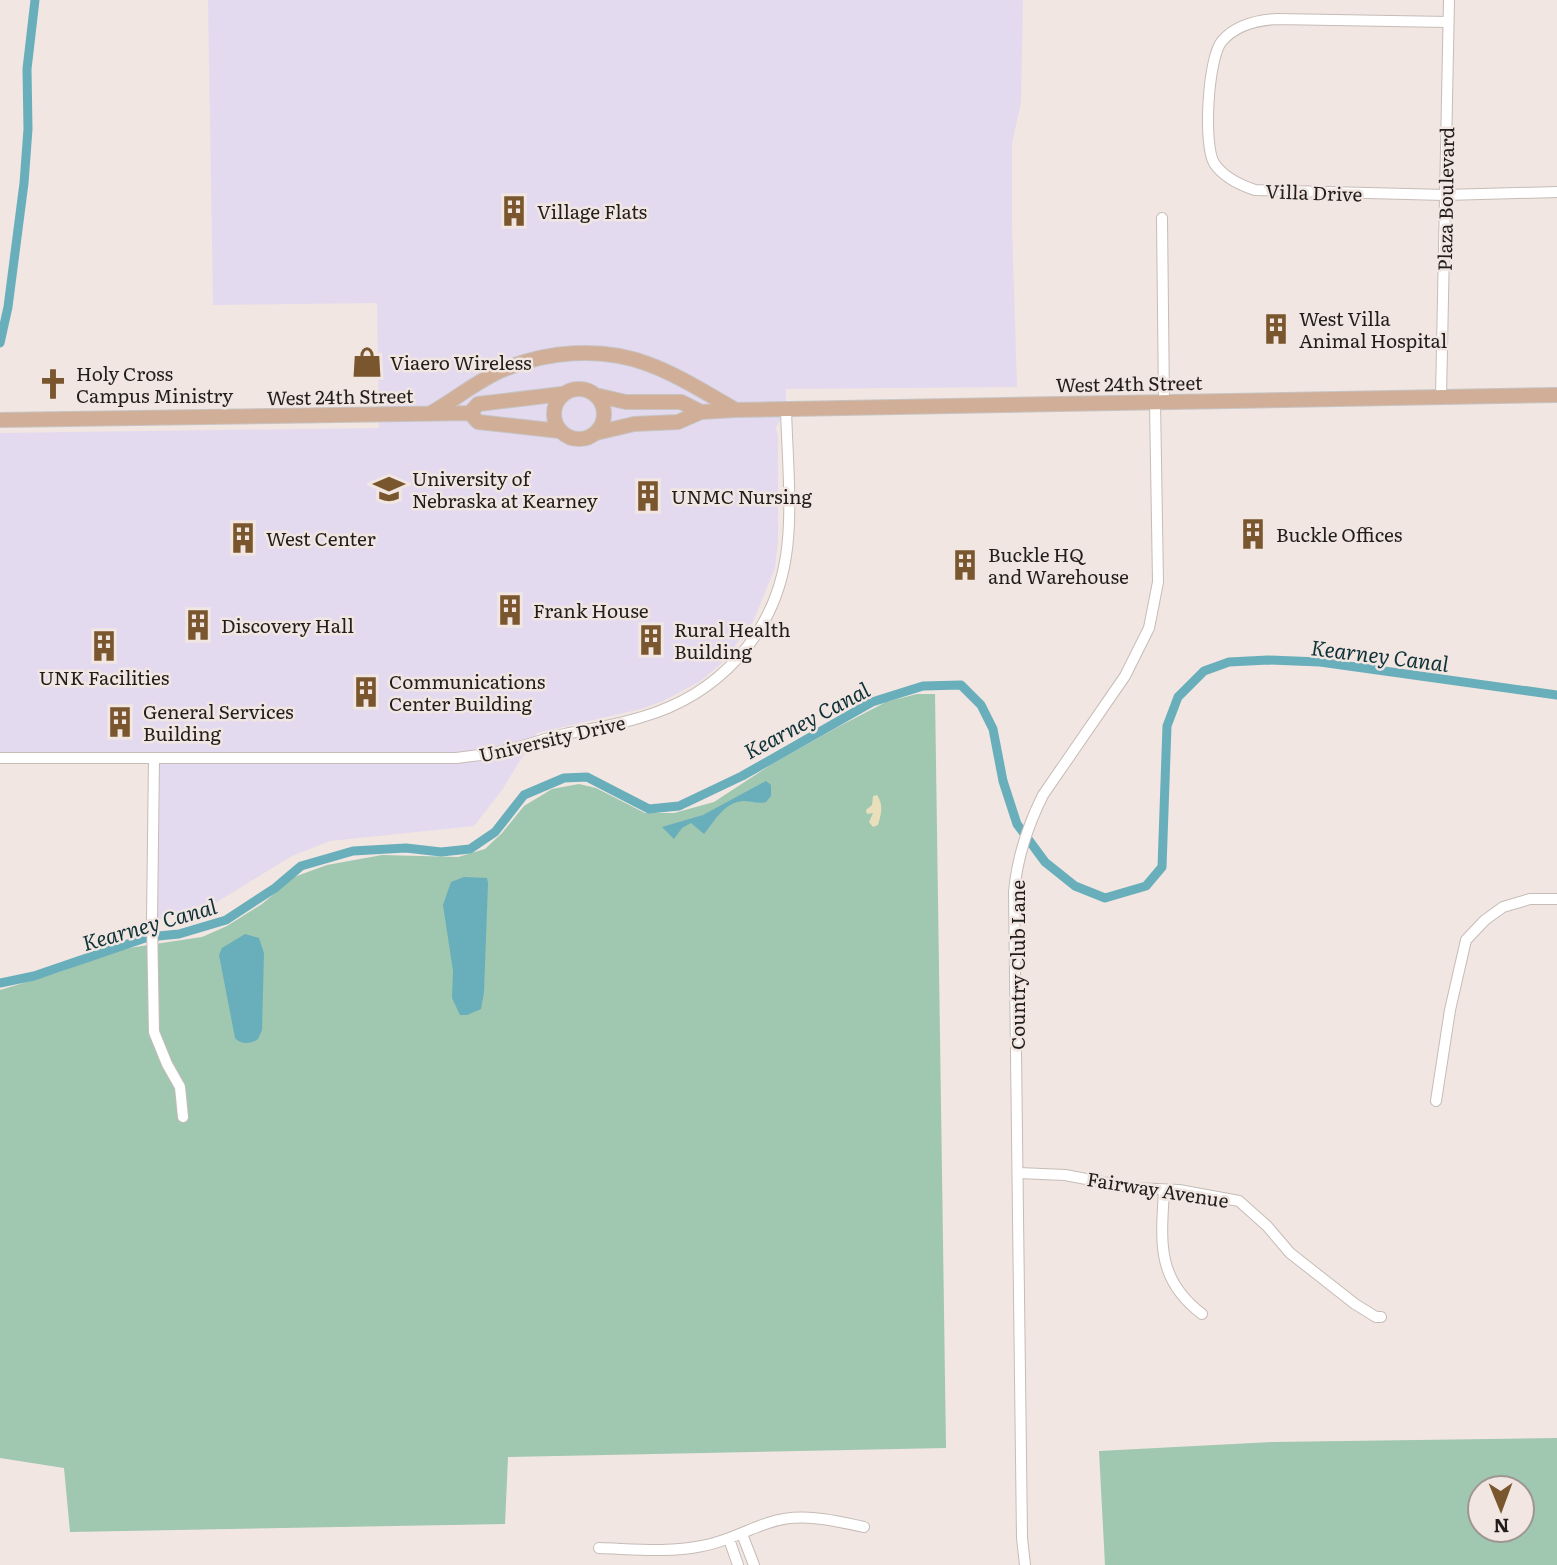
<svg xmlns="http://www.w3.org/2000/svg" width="1557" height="1565" font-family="Literata,serif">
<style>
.education{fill:#e3daef}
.green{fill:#a0c7af;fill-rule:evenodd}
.sand{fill:#e9dfba}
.water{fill:#69aebb}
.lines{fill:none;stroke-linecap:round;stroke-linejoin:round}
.canal{stroke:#69aebb;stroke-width:9}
.minor-casing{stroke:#c6bcb7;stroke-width:12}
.major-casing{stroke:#c6c4c4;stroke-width:16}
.minor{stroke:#fff;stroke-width:10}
.major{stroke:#d1ae97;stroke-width:14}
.labels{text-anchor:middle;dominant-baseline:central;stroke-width:5;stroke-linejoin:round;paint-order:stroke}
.street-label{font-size:19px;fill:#221e1c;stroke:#f1e6e1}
.poi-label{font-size:19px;fill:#221e1c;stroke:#f1e6e1;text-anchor:start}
.water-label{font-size:21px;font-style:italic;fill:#0f3238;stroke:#f1e6e1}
</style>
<rect width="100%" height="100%" fill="#f1e6e1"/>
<!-- education -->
<path class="education" d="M 208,0 L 1023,0 L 1021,103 L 1012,143 L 1012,227 L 1017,387 L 786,389 L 786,408 L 776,428 L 778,437 L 778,541 L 775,568 L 753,622 L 722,663 L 699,682 L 663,701 L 641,709 L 537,733 L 502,790 L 474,826 L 330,841 L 292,856 L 209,907 L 157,920 L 159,753 L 0,752 L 0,433 L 379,428 L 377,303 L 213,305 Z"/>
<!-- green -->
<path class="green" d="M 917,694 L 935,694 L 946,1448 L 508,1457 L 505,1524 L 70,1532 L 64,1468 L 0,1458 L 0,990 L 57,973 L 122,949 L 202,937 L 227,926 L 262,904 L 294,877 L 327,865 L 382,855 L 458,857 L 485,849 L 502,833 L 524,806 L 552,789 L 579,784 L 596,788 L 645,813 L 674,813 L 714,802 L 772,764 L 836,728 L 886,702 Z
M 1557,1438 L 1557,1565 L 1105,1565 L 1099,1451 L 1273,1442 ZM 1480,1488 L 1522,1488 L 1522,1530 L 1480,1530 Z"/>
<!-- sand -->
<path class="sand" d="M 877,795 C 884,805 881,815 878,825 L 873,827 L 869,822 L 873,813 L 867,814 L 866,810 L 872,805 L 873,796 Z"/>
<!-- water -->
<path class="water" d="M 766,781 L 771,785 L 771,796 L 766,802 C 758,804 751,801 743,801 C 724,802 714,822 704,834 L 691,823 L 682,828 L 674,839 L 662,827 L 703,815 Z
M 464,877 L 487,878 L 488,883 L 484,992 L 481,1009 L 467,1015 L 460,1015 L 452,998 L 453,971 L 443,905 L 451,882 Z
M 245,934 L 259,938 L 264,953 L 262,1030 L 258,1039 C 251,1044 241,1045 235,1038 L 219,955 L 222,948 Z"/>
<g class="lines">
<!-- canal -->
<path class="canal" d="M 0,343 L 8,307 L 24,183 L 28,129 L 27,69 L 35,0
M 0,983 L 34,976 L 148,937 L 179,934 L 226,920 L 275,888 L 301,866 L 353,851 L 406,848 L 441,852 L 470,849 L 495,832 L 524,795 L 564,778 L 587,777 L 649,809 L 679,806 L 742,776 L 872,702 L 923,686 L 961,685 L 981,705 L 993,729 L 1003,781 L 1017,824 L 1045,862 L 1075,886 L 1105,898 L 1146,886 L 1162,867 L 1167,726 L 1178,697 L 1204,671 L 1229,662 L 1268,660 L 1320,662 L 1557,695"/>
<defs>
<path id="minor" d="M 1448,22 L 1277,19 C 1258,20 1236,25 1222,41 C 1208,57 1203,144 1214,163 C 1223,177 1240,185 1255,190 L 1445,195 L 1557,192
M 1162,218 L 1164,402
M 1441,397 L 1449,0
M 0,758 L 456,758 C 470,756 484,755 498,752 C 520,748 542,739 565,734 C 590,729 617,725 642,717 C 718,695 774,635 786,556 C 793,511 787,454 786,408
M 154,758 L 152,921 L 154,1032 L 167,1064 L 180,1087 L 183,1117
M 1436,1101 L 1450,1010 L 1466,940 L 1485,920 L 1503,907 L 1530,899 L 1557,899
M 1019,1173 L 1065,1175 L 1134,1188 L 1179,1190 L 1239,1201 L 1267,1226 L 1290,1253 L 1355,1304 L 1376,1317 L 1381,1317
M 1164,1190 C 1161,1242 1156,1279 1202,1314
M 742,1534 L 754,1565
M 729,1539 L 738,1565
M 599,1548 C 633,1549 668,1553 702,1546 C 726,1542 746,1530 768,1523 C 799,1512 833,1520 864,1527
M 1025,1565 L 1022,1538 L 1014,892 C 1017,859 1028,825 1043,795 L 1125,676 L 1149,628 L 1158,582 L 1155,402"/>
<path id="major" d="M554 414a25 25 0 1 1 50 0a25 25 0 1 1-50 0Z
M 595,395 L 626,402 L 681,402 L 701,412
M 431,413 C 454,400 476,382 500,371 C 545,351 602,346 648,364 C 678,375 706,393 734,409
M 470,413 L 478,422 L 560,431
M 0,420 L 470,413 L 478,404 L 562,394
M 596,433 L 634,424 L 678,422 L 701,412 L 735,410 L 1557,395"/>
</defs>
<!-- minor casing -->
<use href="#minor" class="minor-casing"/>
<!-- major casing -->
<use href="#major" class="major-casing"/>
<!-- minor -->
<use href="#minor" class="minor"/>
<!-- major -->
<use href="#major" class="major"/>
</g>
<!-- icons -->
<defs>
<symbol id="building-bare" viewBox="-9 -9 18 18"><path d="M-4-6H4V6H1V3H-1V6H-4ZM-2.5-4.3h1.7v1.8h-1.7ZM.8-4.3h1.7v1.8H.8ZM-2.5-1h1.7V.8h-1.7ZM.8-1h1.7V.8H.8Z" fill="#79562e" stroke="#f1e6e1" stroke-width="2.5" paint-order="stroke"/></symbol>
<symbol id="shop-bare" viewBox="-9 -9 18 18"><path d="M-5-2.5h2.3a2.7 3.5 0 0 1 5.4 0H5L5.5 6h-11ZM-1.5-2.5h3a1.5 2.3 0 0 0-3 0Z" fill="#79562e" stroke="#f1e6e1" stroke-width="2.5" paint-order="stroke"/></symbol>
<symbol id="church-bare" viewBox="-9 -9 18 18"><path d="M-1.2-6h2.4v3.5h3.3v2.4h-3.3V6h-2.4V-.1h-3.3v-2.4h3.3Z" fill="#79562e" stroke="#f1e6e1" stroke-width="2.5" paint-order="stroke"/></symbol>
<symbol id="university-bare" viewBox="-9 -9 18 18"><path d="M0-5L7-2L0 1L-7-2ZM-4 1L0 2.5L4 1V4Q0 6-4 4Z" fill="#79562e" stroke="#f1e6e1" stroke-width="2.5" paint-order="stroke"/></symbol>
</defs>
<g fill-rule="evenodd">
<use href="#building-bare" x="492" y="189" width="44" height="44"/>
<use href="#building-bare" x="1254" y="307" width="44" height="44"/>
<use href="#shop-bare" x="345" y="340" width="44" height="44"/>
<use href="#church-bare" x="31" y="362" width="44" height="44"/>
<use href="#university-bare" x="367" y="467" width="44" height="44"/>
<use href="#building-bare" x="626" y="474" width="44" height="44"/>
<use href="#building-bare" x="1231" y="512" width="44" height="44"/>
<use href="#building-bare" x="221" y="516" width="44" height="44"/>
<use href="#building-bare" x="943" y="543" width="44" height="44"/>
<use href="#building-bare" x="488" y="588" width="44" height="44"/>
<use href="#building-bare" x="176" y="603" width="44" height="44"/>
<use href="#building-bare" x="629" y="618" width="44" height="44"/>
<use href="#building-bare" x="82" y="624" width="44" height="44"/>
<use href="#building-bare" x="344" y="670" width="44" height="44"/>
<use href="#building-bare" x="98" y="700" width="44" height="44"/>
</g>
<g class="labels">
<!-- street labels -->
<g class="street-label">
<text transform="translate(1314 192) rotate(2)">Villa Drive</text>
<text transform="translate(1445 199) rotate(-89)">Plaza Boulevard</text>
<text transform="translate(1129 383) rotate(-1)">West 24th Street</text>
<text transform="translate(340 396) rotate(-1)">West 24th Street</text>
<text transform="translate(552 738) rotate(-13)">University Drive</text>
<text transform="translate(1017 965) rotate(-90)">Country Club Lane</text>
<text transform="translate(1158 1189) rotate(9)">Fairway Avenue</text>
</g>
<!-- poi labels -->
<g class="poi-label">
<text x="537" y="211">Village Flats</text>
<text x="1299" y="318">West Villa<tspan x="1299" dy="22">Animal Hospital</tspan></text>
<text x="390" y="362">Viaero Wireless</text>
<text x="76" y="373">Holy Cross<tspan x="76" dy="22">Campus Ministry</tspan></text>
<text x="412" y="478">University of<tspan x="412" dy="22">Nebraska at Kearney</tspan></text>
<text x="671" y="496">UNMC Nursing</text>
<text x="1276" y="534">Buckle Offices</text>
<text x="266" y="538">West Center</text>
<text x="988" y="554">Buckle HQ<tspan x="988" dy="22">and Warehouse</tspan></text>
<text x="533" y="610">Frank House</text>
<text x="221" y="625">Discovery Hall</text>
<text x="674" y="629">Rural Health<tspan x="674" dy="22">Building</tspan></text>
<text x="104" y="677" text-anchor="middle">UNK Facilities</text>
<text x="389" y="681">Communications<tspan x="389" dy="22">Center Building</tspan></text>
<text x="143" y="711">General Services<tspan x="143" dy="22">Building</tspan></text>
</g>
<!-- water labels -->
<g class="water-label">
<text transform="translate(1380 654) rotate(7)">Kearney Canal</text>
<text transform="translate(806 719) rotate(-28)">Kearney Canal</text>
<text transform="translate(149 923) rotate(-16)">Kearney Canal</text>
</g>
</g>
<!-- north arrow -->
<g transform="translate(1501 1509) rotate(179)"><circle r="33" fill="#f1e6e1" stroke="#9e9692" stroke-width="2"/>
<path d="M0-5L12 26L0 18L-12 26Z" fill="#79562e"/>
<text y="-10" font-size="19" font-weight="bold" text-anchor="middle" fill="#221e1c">N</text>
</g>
</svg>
